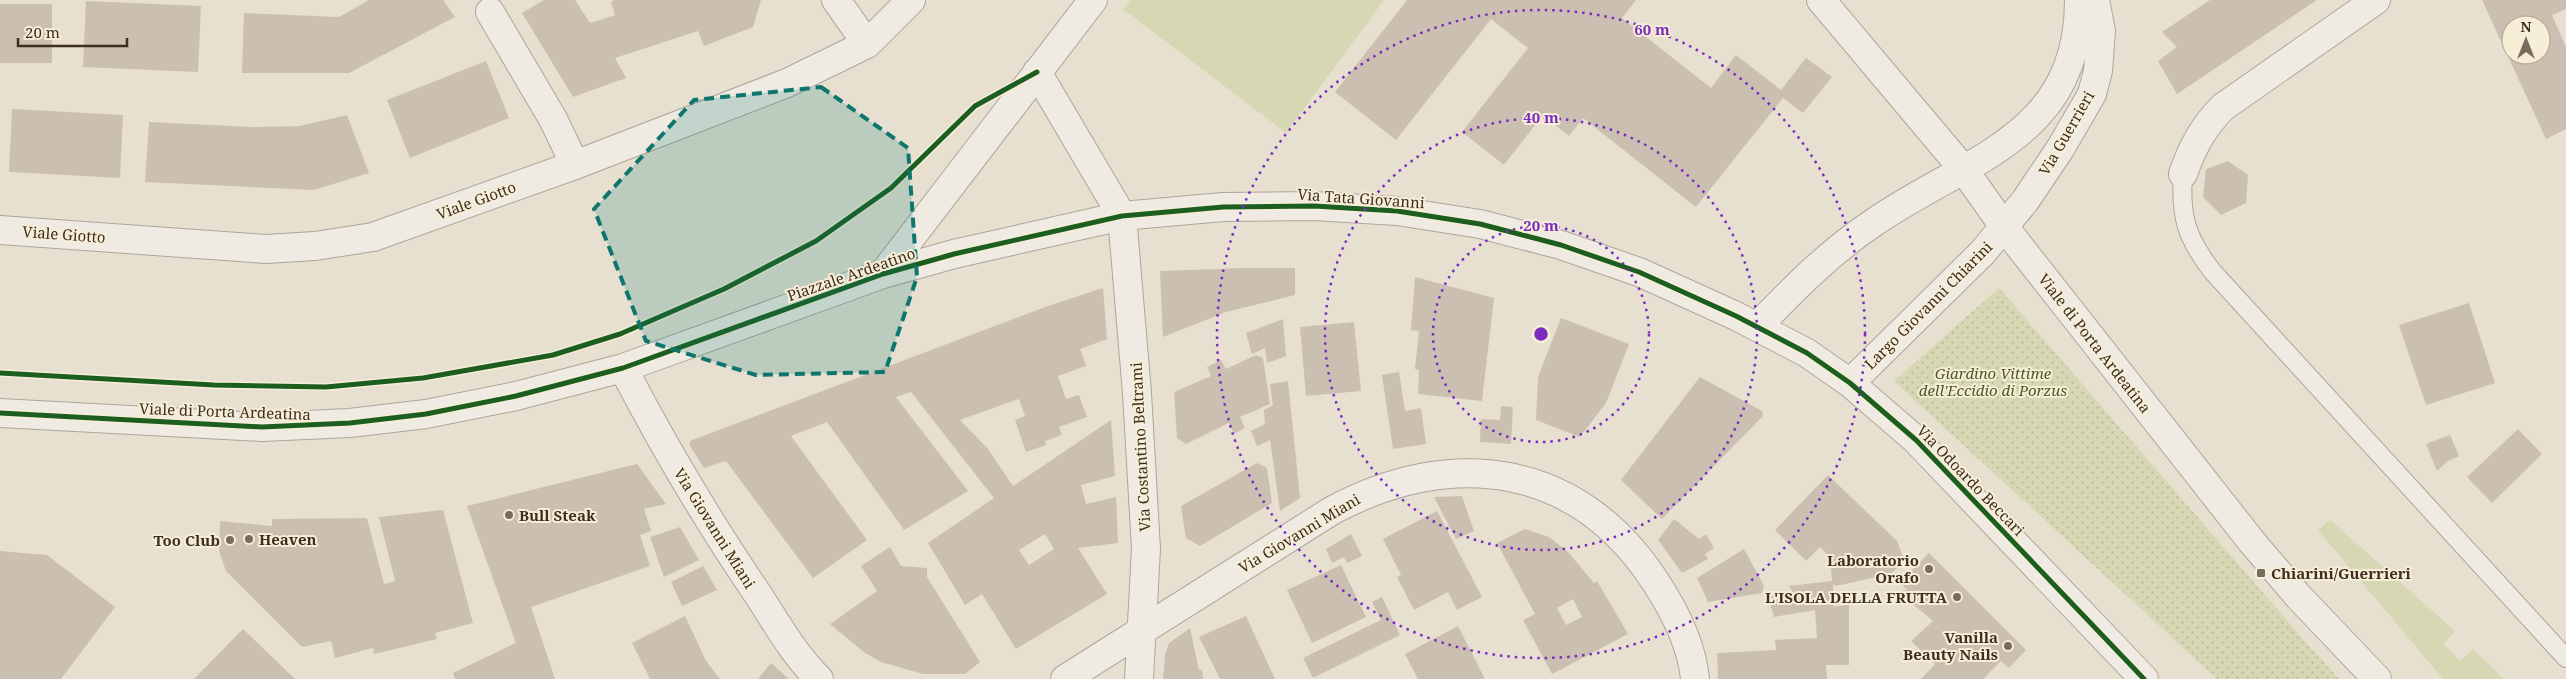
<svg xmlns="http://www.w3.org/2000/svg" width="2566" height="679" font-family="'Noto Serif',serif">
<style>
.green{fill:#d6d7b3}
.park{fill:url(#park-dots)}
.building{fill:#cbbfb2;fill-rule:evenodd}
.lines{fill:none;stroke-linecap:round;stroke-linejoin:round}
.service-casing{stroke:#ada599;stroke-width:20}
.minor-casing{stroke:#ada599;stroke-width:30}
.service{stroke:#efebe3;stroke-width:18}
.minor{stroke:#efebe3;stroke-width:28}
.cycleway-casing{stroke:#f7eed8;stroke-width:8}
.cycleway{stroke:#1b5e20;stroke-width:5}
.marked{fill:#0f766e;fill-opacity:0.2;stroke:#0f766e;stroke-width:4;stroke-dasharray:10 6;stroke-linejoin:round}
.ring{fill:none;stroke:#7b2cbf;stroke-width:2.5;stroke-dasharray:2.5 5}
.poi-dot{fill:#786c5e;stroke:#f7eed8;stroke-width:2}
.labels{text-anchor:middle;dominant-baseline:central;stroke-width:4;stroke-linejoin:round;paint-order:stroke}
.street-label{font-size:15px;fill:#3d2e20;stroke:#f7eed8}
.park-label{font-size:15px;font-style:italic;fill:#4d5a26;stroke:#f7eed8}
.poi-label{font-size:15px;font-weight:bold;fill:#3d2e20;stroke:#f7eed8;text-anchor:end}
.centre{fill:#7b2cbf;stroke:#f7eed8;stroke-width:2.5}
.ring-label{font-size:15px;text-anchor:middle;font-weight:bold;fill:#7b2cbf;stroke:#f7eed8;stroke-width:4;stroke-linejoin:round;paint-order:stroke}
</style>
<defs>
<pattern id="park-dots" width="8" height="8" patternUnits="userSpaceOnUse" patternTransform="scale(1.25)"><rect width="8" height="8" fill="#d6d7b3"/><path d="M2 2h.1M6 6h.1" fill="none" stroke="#b9b99a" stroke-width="1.8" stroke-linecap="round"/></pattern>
</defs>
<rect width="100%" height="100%" fill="#e7e0d1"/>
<!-- green -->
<path class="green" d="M 1131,0 L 1384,0 L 1286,133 L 1123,9 Z
M 2330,520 L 2455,631 L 2444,644 L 2460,661 L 2473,649 L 2504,679 L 2443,679 L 2318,530 Z"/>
<!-- park -->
<path class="park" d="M 1999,288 L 2310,647 L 2339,679 L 2217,679 L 1894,381 Z"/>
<!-- building -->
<path class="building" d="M 369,0 L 443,0 L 455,17 L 349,73 L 242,73 L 244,13 L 339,17 Z
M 544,0 L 575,0 L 590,23 L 615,15 L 611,2 L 615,0 L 761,0 L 753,27 L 704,46 L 698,31 L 615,58 L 626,78 L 573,97 L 522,13 Z
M 1407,0 L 1636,0 L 1622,18 L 1711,88 L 1736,55 L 1781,90 L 1806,58 L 1832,77 L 1803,113 L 1783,98 L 1696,207 L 1583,118 L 1569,136 L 1543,115 L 1504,165 L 1462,132 L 1528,48 L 1491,19 L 1396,140 L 1335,92 Z
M 2210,0 L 2317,0 L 2177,94 L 2158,61 L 2177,47 L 2162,32 Z
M 2482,0 L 2566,0 L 2566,9 L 2552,15 L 2566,47 L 2566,129 L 2546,139 ZM 2511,25 L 2541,25 L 2541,55 L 2511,55 Z
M 86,1 L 201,6 L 198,72 L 83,67 Z
M 0,4 L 52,4 L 52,63 L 0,63 Z
M 486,61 L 509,118 L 410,158 L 387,100 Z
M 12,109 L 123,115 L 120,178 L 9,172 Z
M 347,115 L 369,173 L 314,190 L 145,182 L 149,122 L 252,127 L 300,126 Z
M 2228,161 L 2248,175 L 2246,203 L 2221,215 L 2203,197 L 2206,169 Z
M 1245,268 L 1295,268 L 1295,295 L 1226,312 L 1163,337 L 1160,271 Z
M 1415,277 L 1494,298 L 1482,401 L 1418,394 L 1419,370 L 1415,369 L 1419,331 L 1411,330 Z
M 1103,288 L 1107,339 L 1080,349 L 1086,366 L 1058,376 L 1066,399 L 1079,395 L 1087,417 L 1059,427 L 1062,435 L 1045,441 L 1046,445 L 1026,452 L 1015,420 L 1025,416 L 1019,399 L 960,420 L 988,449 L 1013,486 L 1111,420 L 1115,476 L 1081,485 L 1086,504 L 1116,497 L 1118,543 L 1078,548 L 1107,594 L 1016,649 L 982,594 L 965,605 L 928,543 L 994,498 L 911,392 L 896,397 L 968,491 L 904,530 L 827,422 L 791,436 L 867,540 L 813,578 L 726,461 L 704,468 L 690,446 L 690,441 L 1048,306 ZM 1045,534 L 1054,549 L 1029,565 L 1019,550 Z
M 2469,303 L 2495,383 L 2426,405 L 2399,325 Z
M 1561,318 L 1629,344 L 1606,403 L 1580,437 L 1536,420 L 1538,377 Z
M 1283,319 L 1286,356 L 1267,363 L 1265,348 L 1252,354 L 1246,333 Z
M 1354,322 L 1361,391 L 1306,396 L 1300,327 Z
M 1256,355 L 1263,358 L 1270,404 L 1240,417 L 1245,428 L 1234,434 L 1229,423 L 1186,444 L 1177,438 L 1174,392 L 1211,376 L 1207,367 L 1221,360 L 1226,369 Z
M 1399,372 L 1405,411 L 1421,408 L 1426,444 L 1393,449 L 1382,375 Z
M 1700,377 L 1762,411 L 1763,416 L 1662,519 L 1621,480 Z
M 1288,381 L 1300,498 L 1280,511 L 1270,440 L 1257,446 L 1251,431 L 1265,424 L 1264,410 L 1273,405 L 1270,384 Z
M 1501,406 L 1513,407 L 1511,444 L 1480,442 L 1481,419 L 1500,420 Z
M 2518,429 L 2542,454 L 2492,503 L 2467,477 Z
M 2450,435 L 2459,456 L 2448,461 L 2437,471 L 2426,444 Z
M 1257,463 L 1267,468 L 1272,503 L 1200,546 L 1186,538 L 1181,506 Z
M 637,464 L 666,504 L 644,509 L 651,531 L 640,535 L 650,566 L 531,607 L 555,679 L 455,679 L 453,673 L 516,643 L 467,506 Z
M 1828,475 L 1897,541 L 1903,557 L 1900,566 L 1890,574 L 1836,586 L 1833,584 L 1834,607 L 1849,604 L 1849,665 L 1826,665 L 1827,679 L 1718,679 L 1717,653 L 1776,650 L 1775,640 L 1817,638 L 1815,610 L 1774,617 L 1768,597 L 1793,593 L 1789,586 L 1832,581 L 1830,557 L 1820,547 L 1806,561 L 1775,530 Z
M 1462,496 L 1474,531 L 1456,539 L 1434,497 Z
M 443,510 L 473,623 L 435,633 L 437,639 L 374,654 L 373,648 L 335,658 L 331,641 L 302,647 L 226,571 L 219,551 L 220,521 L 272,526 L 272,519 L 367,518 L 384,584 L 395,581 L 379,517 Z
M 1437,511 L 1482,597 L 1457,610 L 1448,592 L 1414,610 L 1397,577 L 1401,575 L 1383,539 Z
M 1674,519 L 1699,539 L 1706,534 L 1714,548 L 1705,554 L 1708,559 L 1682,573 L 1658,540 Z
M 680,527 L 699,560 L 664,577 L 650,537 Z
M 1525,529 L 1549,537 L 1568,552 L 1594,583 L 1597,581 L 1628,634 L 1552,674 L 1523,620 L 1535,614 L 1497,543 ZM 1573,599 L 1582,617 L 1566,625 L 1557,608 Z
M 1351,534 L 1362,556 L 1347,563 L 1344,557 L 1332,563 L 1326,549 Z
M 890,547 L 901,566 L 927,568 L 927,577 L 980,662 L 965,674 L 923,674 L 881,662 L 865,653 L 830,624 L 877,591 L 861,566 Z
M 1744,549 L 1764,586 L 1762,593 L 1708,602 L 1697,578 Z
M 0,551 L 47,555 L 115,607 L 61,679 L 0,679 Z
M 1929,553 L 2026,650 L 2009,668 L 2001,661 L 1983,679 L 1921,679 L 1935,664 L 1911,641 L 1933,621 L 1899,592 L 1907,590 L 1900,582 Z
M 1341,565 L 1366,617 L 1312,643 L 1287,590 Z
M 703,566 L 717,590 L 682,606 L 671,582 Z
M 1382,597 L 1400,635 L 1313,678 L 1303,658 L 1381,620 L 1372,602 Z
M 685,616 L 706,661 L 720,679 L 650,679 L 632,643 Z
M 1246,616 L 1275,679 L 1220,679 L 1199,637 Z
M 1458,626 L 1485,679 L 1418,679 L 1405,654 Z
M 1190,628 L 1199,670 L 1202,670 L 1203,679 L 1163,679 L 1165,654 L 1169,643 Z
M 243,629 L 295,679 L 194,679 Z
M 771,663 L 789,679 L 758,679 Z"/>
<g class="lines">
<defs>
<path id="service" d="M 2183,174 C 2180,216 2186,237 2212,271 L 2566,658"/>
<path id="minor" d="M 836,0 L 867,44
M 1821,0 L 1964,170 L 2005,228 L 2252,542 L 2298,596 L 2377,679
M 490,12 L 553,119 L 575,165
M 1037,72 L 1122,216 L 1137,393 L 1146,549 L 1139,679
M 2183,174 C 2192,148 2203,127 2223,107 L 2376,0
M 0,230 L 266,249 L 315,246 L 373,237 L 575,165 L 787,83 L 867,44 L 911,0
M 883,274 L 1093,0
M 1757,327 C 1793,289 1830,252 1873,223 C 1967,158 2079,138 2079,0
M 623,368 C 664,447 709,523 759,596 C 777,624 795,656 819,679
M 1850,383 L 1983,252 L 2025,201 L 2060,149 L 2092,94 L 2098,71 L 2101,31 L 2095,0
M 0,413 L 262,427 L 350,423 L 426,414 L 516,396 L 623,368 L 883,274 L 954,254 L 1122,216 L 1223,207 L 1314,206 L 1397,211 L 1480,224 L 1561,245 L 1639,272 L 1736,316 L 1807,353 L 1850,383 L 1916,440 L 2144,679
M 1065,679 L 1333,510 C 1453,446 1578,463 1655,581 C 1674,610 1692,645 1695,679"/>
</defs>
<!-- service casing -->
<use href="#service" class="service-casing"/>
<!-- minor casing -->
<use href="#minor" class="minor-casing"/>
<!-- service -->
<use href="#service" class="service"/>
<!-- minor -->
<use href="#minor" class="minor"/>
<defs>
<path id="cycleway" d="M 0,373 L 214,385 L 326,387 L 423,378 L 553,355 L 620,334 L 724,289 L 816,241 L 891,188 L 975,106 L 1037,72
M 0,413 L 262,427 L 350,423 L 426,414 L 516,396 L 623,368 L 883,274 L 954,254 L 1122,216 L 1223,207 L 1314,206 L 1397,211 L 1480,224 L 1561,245 L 1639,272 L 1736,316 L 1807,353 L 1850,383 L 1916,440 L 2144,679"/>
</defs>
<!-- cycleway casing -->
<use href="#cycleway" class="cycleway-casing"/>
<!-- cycleway -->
<use href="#cycleway" class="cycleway"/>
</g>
<!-- marked area -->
<path class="marked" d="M 821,87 L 908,148 L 917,277 L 885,372 L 756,375 L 646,341 L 594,209 L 694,100 Z"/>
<!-- distance rings -->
<g class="ring">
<circle cx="1541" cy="334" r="108"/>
<circle cx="1541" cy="334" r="216"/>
<circle cx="1541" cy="334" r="324"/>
</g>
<!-- markers -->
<g class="poi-dot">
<circle cx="509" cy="515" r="5"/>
<circle cx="249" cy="539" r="5"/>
<circle cx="230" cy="540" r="5"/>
<circle cx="1929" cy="569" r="5"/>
<rect x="2256" y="568" width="10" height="10" rx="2.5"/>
<circle cx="1957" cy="597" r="5"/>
<circle cx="2008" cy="646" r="5"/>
</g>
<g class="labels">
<!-- street labels -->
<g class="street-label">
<text transform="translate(2066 133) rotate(-60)">Via Guerrieri</text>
<text transform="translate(1361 198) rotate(4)">Via Tata Giovanni</text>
<text transform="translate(476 200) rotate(-20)">Viale Giotto</text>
<text transform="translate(64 234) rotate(4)">Viale Giotto</text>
<text transform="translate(851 274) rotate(-19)">Piazzale Ardeatino</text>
<text transform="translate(1928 305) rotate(-45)">Largo Giovanni Chiarini</text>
<text transform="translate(2095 343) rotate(52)">Viale di Porta Ardeatina</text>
<text transform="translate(225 411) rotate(2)">Viale di Porta Ardeatina</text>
<text transform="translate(1140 447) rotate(-93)">Via Costantino Beltrami</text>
<text transform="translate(1971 480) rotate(46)">Via Odoardo Beccari</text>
<text transform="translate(715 528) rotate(58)">Via Giovanni Miani</text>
<text transform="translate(1299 533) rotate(-31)">Via Giovanni Miani</text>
</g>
<!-- park labels -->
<g class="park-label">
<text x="1993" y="373">Giardino Vittime<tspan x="1993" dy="17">dell'Eccidio di Porzus</tspan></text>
</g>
<!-- poi labels -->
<g class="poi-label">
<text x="519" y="515" text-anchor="start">Bull Steak</text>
<text x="259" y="539" text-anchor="start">Heaven</text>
<text x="220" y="540">Too Club</text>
<text x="1919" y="560">Laboratorio<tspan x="1919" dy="17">Orafo</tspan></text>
<text x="2271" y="573" text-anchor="start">Chiarini/Guerrieri</text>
<text x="1947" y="597">L'ISOLA DELLA FRUTTA</text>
<text x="1998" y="637">Vanilla<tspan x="1998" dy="17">Beauty Nails</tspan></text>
</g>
</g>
<circle cx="1541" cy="334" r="8" class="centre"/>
<g class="ring-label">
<text x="1652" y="35">60 m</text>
<text x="1541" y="123">40 m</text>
<text x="1541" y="231">20 m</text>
</g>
<!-- north arrow -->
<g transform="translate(2526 40)"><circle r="24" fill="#f7eed8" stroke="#ada18e"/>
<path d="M0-4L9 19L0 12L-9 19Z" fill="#786c5e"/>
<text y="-8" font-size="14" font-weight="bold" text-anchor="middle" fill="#3d2e20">N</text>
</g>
<!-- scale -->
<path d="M18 38v8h109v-8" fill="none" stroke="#3d2e20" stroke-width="2.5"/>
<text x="25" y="38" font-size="15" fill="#3d2e20" stroke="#f7eed8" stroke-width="4" paint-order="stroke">20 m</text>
</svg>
